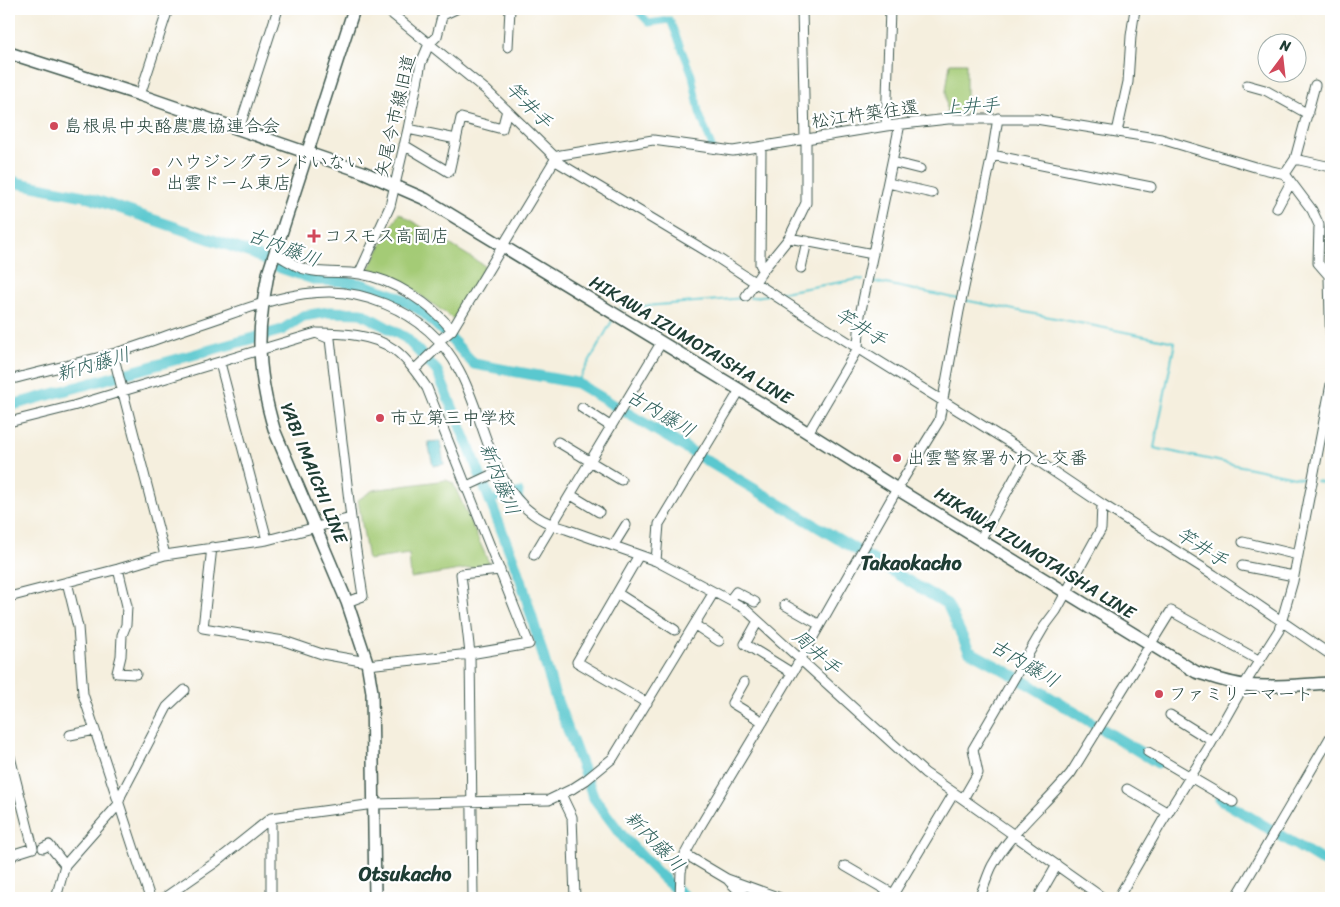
<svg xmlns="http://www.w3.org/2000/svg" width="1340" height="907" font-family="Sriracha,'Klee One',sans-serif">
<style>
.green{fill:#a4cb76;stroke:#628455}
.water{fill:#5ac8cf;stroke:#3c8282}
.lines{fill:none;stroke-linecap:round;stroke-linejoin:round}
.stream{stroke:#5ac8cf;stroke-width:2}
.canal{stroke:#5ac8cf;stroke-width:7}
.river{stroke:#5ac8cf;stroke-width:11}
.minor-casing{stroke:#3f584e;stroke-width:11}
.major-casing{stroke:#3f584e;stroke-width:14}
.minor{stroke:#fff;stroke-width:9}
.major{stroke:#fff;stroke-width:11}
.poi-dot{fill:#d1495b;stroke:#fff;stroke-width:2}
.labels{text-anchor:middle;dominant-baseline:central;stroke-width:4.5;stroke-linejoin:round;paint-order:stroke}
.street-label{font-size:18px;fill:#1f3d34;stroke:#fff}
.poi-label{font-size:18px;fill:#1f3d34;stroke:#fff;text-anchor:start}
.water-label{font-size:19px;font-style:italic;fill:#2e605b;stroke:#fff}
.quarter-label{font-size:20px;font-weight:bold;fill:#1f3d34;stroke:#fff}
</style>
<rect width="100%" height="100%" fill="#fff"/>
<filter id="ink" filterUnits="userSpaceOnUse"><feTurbulence type="fractalNoise" baseFrequency=".02" numOctaves="2"/><feDisplacementMap in="SourceGraphic" scale="10" xChannelSelector="R" yChannelSelector="G"/><feConvolveMatrix kernelMatrix="1 2 1 2 8 2 1 2 1" color-interpolation-filters="sRGB"/></filter>
<filter id="wash" filterUnits="userSpaceOnUse"><feTurbulence type="fractalNoise" baseFrequency=".0096" numOctaves="4" result="noise"/><feDisplacementMap in="SourceGraphic" scale="20" xChannelSelector="R" yChannelSelector="G"/><feGaussianBlur stdDeviation="1.12" result="paint"/><feColorMatrix in="noise" values="0 0 0 0 0 0 0 0 0 0 0 0 0 0 0 0 0 1.4 0 .05"/><feComposite in="paint" operator="in"/></filter>
<g filter="url(#wash)">
<rect width="100%" height="100%" fill="#f5efde"/>
<!-- green -->
<path class="green" d="M 950,63 L 966,63 L 966,113 L 947,115 L 946,91 Z
M 399,213 L 485,266 L 455,320 L 402,282 L 368,270 Z
M 446,480 L 453,483 L 490,565 L 411,578 L 409,554 L 368,560 L 358,500 L 373,490 Z"/>
<!-- water -->
<path class="water" d="M 440,441 L 444,464 L 433,466 L 428,442 Z"/>
<g class="lines">
<!-- stream -->
<path class="stream" d="M 871,281 L 959,299
M 777,293 L 859,279 L 863,280
M 750,298 L 767,295
M 964,300 L 1175,342 L 1154,448 L 1309,480
M 620,308 L 745,298
M 577,383 L 612,321
M 1316,481 L 1331,484"/>
<!-- canal -->
<path class="canal" d="M 636,9 L 649,23 L 670,20 L 692,75 L 699,112 L 713,150
M 489,501 L 520,491 L 519,499 L 521,501"/>
<!-- river -->
<path class="river" d="M 9,179 L 18,183 L 84,196 L 254,254 L 281,268 L 316,280 L 340,281 L 361,284 L 396,296 L 422,311 L 450,338 L 474,364 L 577,383 L 947,604 L 969,651 L 1015,676 L 1158,763
M 9,406 L 282,330 L 303,316 L 329,312 L 361,313 L 406,338 L 437,371 L 473,457 L 521,580 L 554,693 L 594,798 L 624,838 L 662,877 L 686,898
M 1220,799 L 1331,866"/>
</g>
</g>
<g filter="url(#ink)">
<g class="lines">
<defs>
<path id="minor" d="M 386,9 L 486,90 L 555,157 L 559,163 L 713,255 L 808,317 L 1020,449 L 1102,504 L 1214,575 L 1331,655
M 802,9 L 805,140
M 443,15 L 456,9
M 508,47 L 510,9
M 1247,85 L 1265,90 L 1308,114
M 140,95 L 168,9
M 886,126 L 890,9
M 239,129 L 278,9
M 408,129 L 456,139
M 1117,132 L 1128,82 L 1131,36 L 1135,9
M 404,145 L 449,172 L 461,118 L 502,129 L 507,110
M 992,155 L 1151,187
M 555,157 L 561,155 L 653,140 L 733,151 L 886,126 L 948,119 L 1036,119 L 1161,139 L 1255,167 L 1285,174 L 1312,210 L 1319,225 L 1318,263 L 1331,278
M 1295,159 L 1315,85
M 892,162 L 920,169
M 1285,174 L 1295,159 L 1331,167
M 888,183 L 932,193
M 1277,208 L 1291,182
M 789,238 L 873,254
M 275,254 C 283,258 291,263 299,267 C 318,275 340,271 360,274 C 393,279 431,304 452,330
M 801,268 L 807,241
M 763,270 L 789,238 L 806,203 L 806,140
M 359,274 L 390,206 L 408,129 L 421,63 L 429,44 L 437,36 L 444,9
M 1329,277 L 1331,355
M 746,296 L 763,270 L 760,264 L 761,147
M 316,333 C 342,333 373,334 395,350 C 408,360 418,375 427,388 L 529,644 L 470,654 L 473,898
M 439,341 L 452,330 L 554,161 L 556,159
M 113,354 L 165,555
M 220,363 L 267,540
M 414,370 L 441,344
M 9,380 C 43,371 78,363 112,354 C 141,346 169,334 198,325 C 242,311 283,292 329,292 C 348,292 368,297 385,304 C 417,317 443,339 459,370 C 490,427 491,511 566,529 L 656,561 L 744,608 L 925,773 L 963,799 L 978,773 L 973,749 L 1044,627 L 1056,611 L 1101,529 L 1102,504
M 582,408 L 610,426
M 9,422 L 73,406 L 316,333 L 330,339 L 351,518 L 363,596 L 347,602
M 808,433 L 858,348 L 860,315 L 900,124
M 558,442 L 621,480
M 465,487 L 495,473 L 500,473
M 571,495 L 599,512
M 980,540 L 1028,454
M 1243,542 L 1298,555
M 613,546 L 626,525
M 212,547 L 203,628 L 284,641 L 322,654 L 367,662
M 534,555 L 661,343
M 639,555 L 577,662 L 647,703
M 656,561 L 659,524 L 740,390
M 1242,566 L 1294,576
M 118,569 L 127,606 L 126,625 L 122,635 L 121,656 L 117,673 L 136,674
M 67,582 L 78,627 L 83,694 L 150,898
M 617,593 L 675,630
M 9,597 L 118,569 L 165,555 L 267,540 L 351,518
M 730,600 L 736,592 L 755,602
M 785,605 L 820,625
M 758,621 L 745,644 L 792,673
M 695,625 L 719,641
M 367,665 L 470,654 L 461,574 L 500,570
M 744,682 L 732,703 L 763,722
M 1170,715 L 1212,741
M 70,735 L 95,730
M 1148,752 L 1233,802
M 9,753 L 33,848 L 14,854 L 9,861
M 1127,789 L 1168,813
M 561,794 L 572,817 L 575,898
M 963,799 L 1103,898
M 271,818 L 271,898
M 43,848 L 49,845 L 65,865
M 685,854 L 727,879 L 780,898
M 845,866 L 893,894
M 729,881 L 746,898
M 56,898 L 65,865 L 118,805 L 121,795 L 167,707 L 185,690
M 164,898 L 216,862 L 271,818 L 374,804 L 549,800 L 572,789 L 586,780 L 613,758 L 714,592
M 680,898 L 681,872 L 685,854 L 698,830 L 800,660 L 897,489 L 939,421 L 959,311 L 992,155 L 998,118
M 891,898 L 954,793
M 979,898 C 984,888 987,876 992,866 C 1012,830 1046,804 1071,773 L 1171,611 L 1260,661
M 1038,898 L 1057,865
M 1118,898 L 1162,822 L 1209,747 L 1244,685 L 1279,630 L 1293,581 L 1331,384
M 1236,898 L 1331,736"/>
<path id="major" d="M 354,9 L 268,274 C 266,287 263,300 262,313 C 256,354 263,393 275,432 L 347,602 L 367,662 L 372,692 L 375,898
M 9,53 L 140,95 L 363,172 L 425,199 L 740,390 L 897,489 L 1196,672 C 1212,677 1228,683 1245,685 C 1274,688 1303,684 1331,683"/>
</defs>
<!-- minor casing -->
<use href="#minor" class="minor-casing"/>
<!-- major casing -->
<use href="#major" class="major-casing"/>
<!-- minor -->
<use href="#minor" class="minor"/>
<!-- major -->
<use href="#major" class="major"/>
</g>
</g>
<!-- markers -->
<g class="poi-dot">
<circle cx="54" cy="126" r="5"/>
<circle cx="156" cy="172" r="5"/>
<path d="M311.5 228.5h5v5h5v5h-5v5h-5v-5h-5v-5h5z"/>
<circle cx="380" cy="418" r="5"/>
<circle cx="897" cy="458" r="5"/>
<circle cx="1159" cy="694" r="5"/>
</g>
<g class="labels">
<!-- street labels -->
<g class="street-label">
<text transform="translate(865 114) rotate(-8)">松江杵築往還</text>
<text transform="translate(395 116) rotate(-77)">矢尾今市線旧道</text>
<text transform="translate(691 340) rotate(31)">HIKAWA IZUMOTAISHA LINE</text>
<text transform="translate(314 473) rotate(68)">YABI IMAICHI LINE</text>
<text transform="translate(1035 553) rotate(32)">HIKAWA IZUMOTAISHA LINE</text>
</g>
<!-- poi labels -->
<g class="poi-label">
<text x="64" y="126">島根県中央酪農農協連合会</text>
<text x="166" y="162">ハウジングランドいない<tspan x="166" dy="21">出雲ドーム東店</tspan></text>
<text x="324" y="236">コスモス高岡店</text>
<text x="390" y="418">市立第三中学校</text>
<text x="907" y="458">出雲警察署かわと交番</text>
<text x="1169" y="694">ファミリーマート</text>
</g>
<!-- water labels -->
<g class="water-label">
<text transform="translate(529 105) rotate(46)">竿井手</text>
<text transform="translate(971 106) rotate(-3)">上井手</text>
<text transform="translate(284 247) rotate(21)">古内藤川</text>
<text transform="translate(861 327) rotate(32)">竿井手</text>
<text transform="translate(93 364) rotate(-16)">新内藤川</text>
<text transform="translate(661 413) rotate(31)">古内藤川</text>
<text transform="translate(500 479) rotate(68)">新内藤川</text>
<text transform="translate(1202 547) rotate(33)">竿井手</text>
<text transform="translate(817 652) rotate(42)">周井手</text>
<text transform="translate(1025 663) rotate(31)">古内藤川</text>
<text transform="translate(655 841) rotate(46)">新内藤川</text>
</g>
<!-- quarter labels -->
<g class="quarter-label">
<text x="911" y="563">Takaokacho</text>
<text x="405" y="874">Otsukacho</text>
</g>
</g>
<!-- margin -->
<rect width="1340" height="907" fill="none" stroke="#fff" stroke-width="30"/>
<!-- north arrow -->
<g transform="translate(1282 58) rotate(15)"><circle r="24" fill="#ffffff" stroke="#a5b1ae"/>
<path d="M0-4L9 19L0 12L-9 19Z" fill="#d1495b"/>
<text y="-8" font-size="14" font-weight="bold" text-anchor="middle" fill="#1f3d34">N</text>
</g>
</svg>
